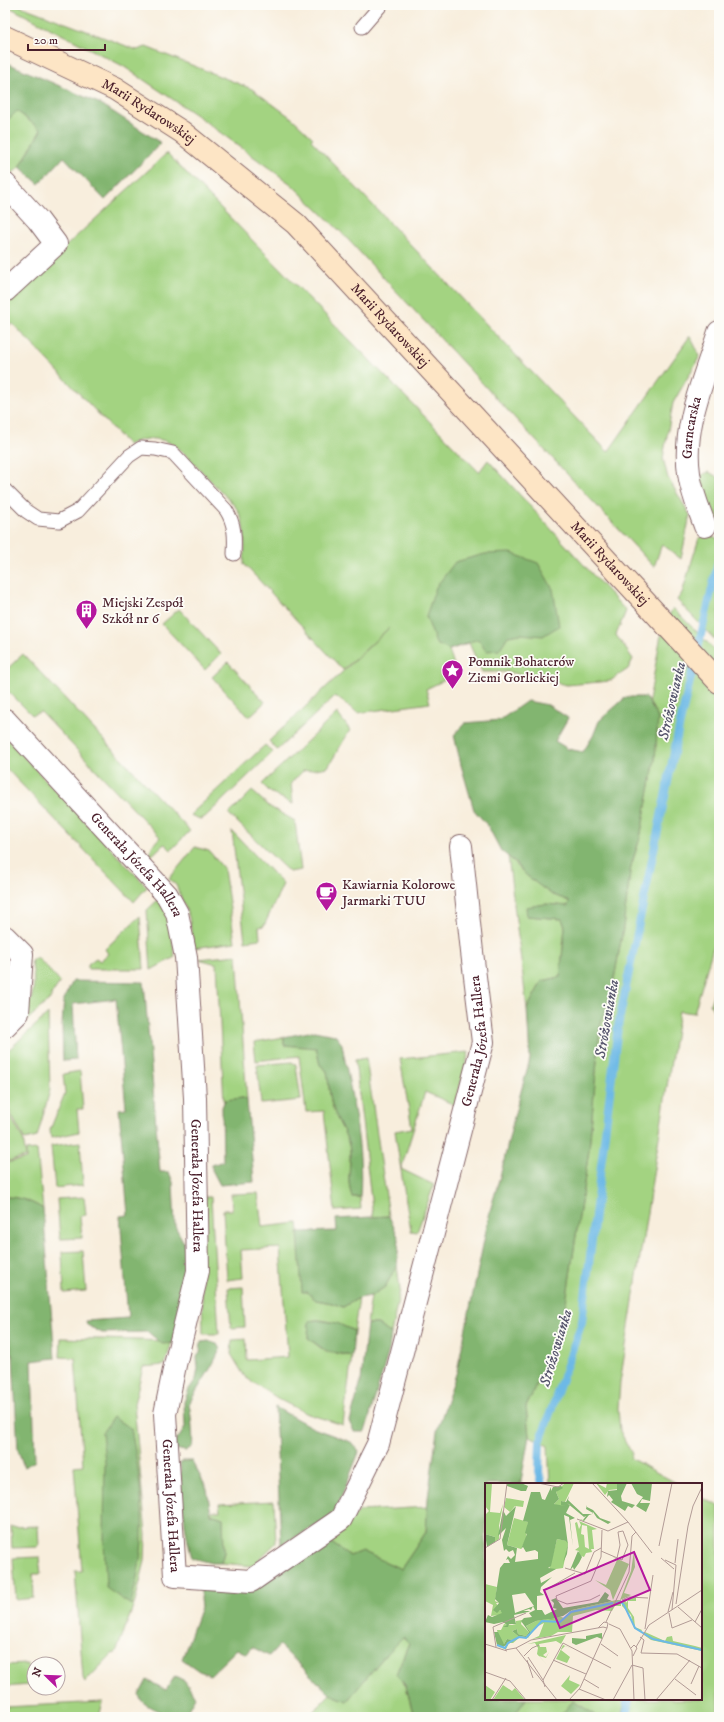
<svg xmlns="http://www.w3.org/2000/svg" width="724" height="1722" font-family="'IM FELL DW Pica',serif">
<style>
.green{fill:#a3d381;stroke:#767956}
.forest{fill:#82b56f;stroke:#666a4d}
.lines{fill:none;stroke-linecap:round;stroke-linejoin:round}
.stream{stroke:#6db9e6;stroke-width:8}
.lane-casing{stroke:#876769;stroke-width:15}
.street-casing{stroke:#876769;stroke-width:24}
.secondary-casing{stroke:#876769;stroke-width:24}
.lane{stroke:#fff;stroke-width:13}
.street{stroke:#fff;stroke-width:22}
.secondary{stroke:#fde5c5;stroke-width:22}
.labels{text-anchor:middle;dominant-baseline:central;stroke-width:3.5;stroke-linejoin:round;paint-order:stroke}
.street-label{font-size:14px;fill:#4a1f2b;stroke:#fdfcf7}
.poi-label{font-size:14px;fill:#4a1f2b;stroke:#fdfcf7;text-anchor:start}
.water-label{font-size:15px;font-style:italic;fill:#56556c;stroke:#fdfcf7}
.inset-river{fill:none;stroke:#6db9e6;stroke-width:2}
.inset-road{fill:none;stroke:#b29b96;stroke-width:1}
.view{fill:#b5179e;fill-opacity:0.15;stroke:#b5179e;stroke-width:2}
.inset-edge{fill:none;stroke:#4a1f2b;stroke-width:2}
</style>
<rect width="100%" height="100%" fill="#fdfcf7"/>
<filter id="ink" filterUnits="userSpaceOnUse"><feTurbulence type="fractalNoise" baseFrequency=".025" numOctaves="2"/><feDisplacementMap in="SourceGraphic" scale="8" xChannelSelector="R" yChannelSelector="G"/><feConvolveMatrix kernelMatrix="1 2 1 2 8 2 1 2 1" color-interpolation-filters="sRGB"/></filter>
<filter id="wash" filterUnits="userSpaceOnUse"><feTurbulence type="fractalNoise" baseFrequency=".012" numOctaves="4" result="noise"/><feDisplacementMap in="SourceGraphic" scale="16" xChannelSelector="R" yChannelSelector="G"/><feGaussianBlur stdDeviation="0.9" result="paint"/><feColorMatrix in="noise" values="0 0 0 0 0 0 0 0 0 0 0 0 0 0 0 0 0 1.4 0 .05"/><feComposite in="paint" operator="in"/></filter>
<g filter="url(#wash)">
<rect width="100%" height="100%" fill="#f8eedd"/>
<!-- green -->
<path class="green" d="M 5,5 L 18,5 L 137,50 L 146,47 L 252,89 L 293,119 L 313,138 L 311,140 L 608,452 L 690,336 L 700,356 L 673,403 L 663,458 L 668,478 L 690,515 L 681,559 L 662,544 L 654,567 L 340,231 L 291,184 L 199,117 L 123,66 Z
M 17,111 L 41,130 L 20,167 L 5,179 L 5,123 Z
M 167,153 L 479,472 L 488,460 L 626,611 L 616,635 L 633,659 L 628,669 L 610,681 L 567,685 L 508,672 L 482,672 L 469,643 L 449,650 L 457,674 L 426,689 L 430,703 L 358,713 L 335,696 L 277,750 L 269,741 L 389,628 L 343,670 L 244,564 C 245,543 247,524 235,506 L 183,452 C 167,437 147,435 128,445 L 12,323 L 5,329 L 5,302 Z
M 709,472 L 719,478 L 719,526 L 711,524 L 694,478 Z
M 709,535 L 719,539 L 719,644 L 677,600 L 682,593 L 699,538 Z
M 673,608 L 719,654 L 719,927 L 694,1013 L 679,1011 L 620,1383 L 618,1409 L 620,1431 L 632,1454 L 630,1458 L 678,1484 L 550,1484 L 548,1446 L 529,1436 L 526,1407 L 551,1354 L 563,1322 L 589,1150 L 600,1027 L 612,990 L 622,935 L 631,866 L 640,838 L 655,759 L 658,718 L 649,701 L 662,629 Z
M 179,609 L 221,654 L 205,670 L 162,624 Z
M 23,654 L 190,831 L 171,850 L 165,844 L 163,845 L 149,858 L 152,846 L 160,837 L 41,712 L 32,715 L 5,688 L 5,671 Z
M 228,662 L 265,702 L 249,717 L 212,677 Z
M 337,713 L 350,730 L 328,767 L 303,771 L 291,783 L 293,804 L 270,792 L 262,784 Z
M 5,737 L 147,887 L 134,902 L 5,767 Z
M 265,745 L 273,752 L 205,817 L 200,819 L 190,815 Z
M 252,791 L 270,807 L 295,821 L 301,870 L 289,872 L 229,814 Z
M 232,831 L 283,884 L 264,926 L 259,927 L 260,939 L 245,941 Z
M 195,847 L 209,851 L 224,869 L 235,942 L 194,948 L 189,917 L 176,885 L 169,879 Z
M 508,856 L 526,875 L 551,894 L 569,901 L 568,906 L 545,904 L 527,916 L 562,919 L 565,927 L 560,977 L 542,981 L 527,1009 Z
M 160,898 L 169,919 L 175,957 L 151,970 L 147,910 Z
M 140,916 L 144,969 L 88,969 L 88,964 L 96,958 L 100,961 L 108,954 L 105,949 Z
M 237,955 L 247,1100 L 243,1098 L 225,1100 L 224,1104 L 217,964 L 199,959 Z
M 37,957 L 60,982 L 52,994 L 50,999 L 24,1023 L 21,1021 C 33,999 37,986 31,961 Z
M 719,978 L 719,1013 L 714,1012 L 710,1004 Z
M 48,1014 L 50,1090 L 37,1137 L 25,1140 L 5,1103 L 5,1053 Z
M 284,1037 L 284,1045 L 316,1047 L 320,1065 L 327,1071 C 329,1082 329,1096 333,1108 C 337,1122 349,1137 350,1151 C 351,1169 346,1178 352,1197 L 360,1197 L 361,1209 L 335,1211 L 324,1111 L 306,1112 L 299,1056 L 256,1061 L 254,1042 Z
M 469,1052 L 455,1105 L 425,1092 L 401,1169 L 434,1185 L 417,1232 L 411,1231 C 405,1198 400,1164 395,1131 L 412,1128 L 400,1059 Z
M 366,1058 L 389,1216 L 373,1217 L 355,1060 Z
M 292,1062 L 296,1065 L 301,1100 L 261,1104 L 257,1065 Z
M 80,1071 L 83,1109 L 77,1109 L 79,1132 L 51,1138 L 50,1130 L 65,1093 L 63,1074 Z
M 5,1107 L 23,1139 L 26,1157 L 5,1162 Z
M 80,1142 L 83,1185 L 55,1188 L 51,1146 Z
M 37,1150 L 43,1209 C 31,1201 19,1197 5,1197 L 5,1163 L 26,1159 L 26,1151 Z
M 258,1193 L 262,1227 L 298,1223 L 307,1292 L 316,1300 L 332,1303 L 343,1307 L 359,1298 L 354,1331 C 341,1325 324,1317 309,1321 L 308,1338 L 326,1352 L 352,1356 L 343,1425 L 308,1414 L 282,1401 L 245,1377 L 231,1354 L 232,1340 L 246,1339 L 247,1360 L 288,1357 L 280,1248 L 241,1250 L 243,1278 L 227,1280 L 223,1210 L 232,1210 L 231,1194 Z
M 84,1197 L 86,1215 L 80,1216 L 82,1238 L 60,1239 L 57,1199 Z
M 200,1197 L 211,1197 L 219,1334 L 203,1334 Z
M 83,1251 L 86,1291 L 64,1293 L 62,1252 Z
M 397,1265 L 400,1290 L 391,1334 L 378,1324 L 367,1324 L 371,1296 L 385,1287 Z
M 243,1287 L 245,1327 L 231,1328 L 228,1288 Z
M 61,1338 L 172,1341 L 165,1365 L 143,1367 L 134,1404 L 146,1535 L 145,1561 L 135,1602 L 116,1653 L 112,1654 L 85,1682 L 83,1678 L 75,1571 L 82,1571 L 74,1466 L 83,1465 L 75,1358 L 60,1357 Z
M 701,1497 L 719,1506 L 719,1717 L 629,1717 L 633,1699 L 701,1699 Z
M 274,1501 L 276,1543 L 252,1566 L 221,1563 L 224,1552 L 223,1518 L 211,1514 L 211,1511 L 220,1511 L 219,1504 Z
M 428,1507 L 426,1532 L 401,1569 L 362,1551 L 350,1556 L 327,1540 L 360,1511 Z
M 38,1526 L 39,1547 L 12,1548 L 11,1527 Z
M 39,1557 L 41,1574 L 33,1574 L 34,1598 L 16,1600 L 13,1558 Z
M 403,1637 L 409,1643 L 396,1674 L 406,1686 L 414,1717 L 308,1717 L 330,1694 L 347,1701 L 387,1653 Z
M 28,1664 L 29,1685 L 5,1687 L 5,1665 Z
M 526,1699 L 626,1699 L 621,1717 L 513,1717 Z
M 103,1702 L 99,1717 L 5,1717 L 5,1707 Z"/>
<!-- forest -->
<path class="forest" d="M 5,62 L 101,104 L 161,143 L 105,200 L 64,157 L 39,184 L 20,167 L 41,130 L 17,111 L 5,123 Z
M 511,553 L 538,563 L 553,589 L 559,626 L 543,636 L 521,634 L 508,636 L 499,650 L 486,651 L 478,639 L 449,650 L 436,644 L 426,616 L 436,587 L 455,562 L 485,554 Z
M 626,697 L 646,697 L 658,718 L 655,759 L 640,838 L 631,866 L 622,935 L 612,990 L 600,1027 L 589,1150 L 563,1322 L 551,1354 L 526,1407 L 529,1436 L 521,1481 L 521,1484 L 486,1484 L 486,1699 L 526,1699 L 513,1717 L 414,1717 L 406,1686 L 396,1674 L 409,1643 L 403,1637 L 387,1653 L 347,1701 L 330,1694 L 279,1645 L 269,1656 L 252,1647 L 247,1654 L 237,1649 L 210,1675 L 199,1671 L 182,1659 L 201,1607 L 200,1598 L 202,1586 L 256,1588 L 327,1540 L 350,1556 L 362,1551 L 401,1569 L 426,1532 L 428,1498 L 437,1431 L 457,1371 L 490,1211 L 502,1169 L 515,1113 L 530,1059 L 527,1009 L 542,981 L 560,977 L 565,927 L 562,919 L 527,916 L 526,907 L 545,904 L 568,906 L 569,901 L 551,894 L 540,886 L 526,875 L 515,862 L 501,851 L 488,826 L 474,810 L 461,765 L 454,735 L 465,723 L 500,720 L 527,701 L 548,705 L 568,718 L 555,741 L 568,749 L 583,752 L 593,736 L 599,721 Z
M 73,981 L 144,982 L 160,1172 L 169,1172 L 173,1182 L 175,1226 L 183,1241 L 193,1274 L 177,1343 L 162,1344 L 148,1332 L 102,1333 L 87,1325 L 86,1321 L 128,1318 L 120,1216 L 128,1215 L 119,1109 L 126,1108 L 116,999 L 73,1004 L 76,1060 L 63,1061 L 62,1025 L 64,998 Z
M 314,1031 L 335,1035 L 342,1044 C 351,1094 364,1147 360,1197 L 352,1197 C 346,1178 351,1169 350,1151 C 349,1137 337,1122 333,1108 C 329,1096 329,1083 327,1071 L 320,1065 L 316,1048 L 284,1045 L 284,1037 Z
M 243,1098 L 247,1100 L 254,1182 L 220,1185 L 212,1170 L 212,1165 L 223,1161 L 222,1107 L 225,1100 Z
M 5,1197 C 19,1197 31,1201 43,1209 L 55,1358 L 32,1361 L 35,1461 L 24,1467 L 18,1450 L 13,1358 L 7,1327 L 5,1303 Z
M 389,1216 L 399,1239 L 397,1265 L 385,1287 L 371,1296 L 359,1298 L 343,1307 L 332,1303 L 316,1300 L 307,1292 L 302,1292 L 298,1232 L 337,1231 L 336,1219 Z
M 317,1320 L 337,1323 L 354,1331 L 352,1356 L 326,1351 L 308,1338 L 309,1321 Z
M 367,1324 L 378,1324 L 391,1334 L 389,1350 L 365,1432 L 354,1432 L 350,1421 L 361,1381 Z
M 209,1341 L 217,1344 L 220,1349 C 212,1369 199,1385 189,1404 C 191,1412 194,1441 192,1447 L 185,1451 L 175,1449 L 174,1441 L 180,1436 L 185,1427 L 184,1402 L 189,1389 L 196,1379 L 198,1369 L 197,1357 L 200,1352 L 201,1342 Z
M 275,1407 L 313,1428 L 351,1442 L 359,1452 L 334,1516 L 281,1545 Z
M 113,1417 L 131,1429 C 139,1468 146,1521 140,1560 C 138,1575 134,1590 131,1605 L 106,1588 L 104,1539 L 105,1462 L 102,1433 Z
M 183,1461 L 192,1461 L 207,1489 L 211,1514 L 223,1518 L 224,1552 L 221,1563 L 211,1563 L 192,1558 C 183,1527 182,1495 180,1463 Z
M 175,1676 L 185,1681 L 195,1697 C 191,1704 188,1713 179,1717 C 173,1719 145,1706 142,1701 C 140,1699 140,1697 139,1695 L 147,1680 L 166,1690 Z
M 573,1701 L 596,1715 L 595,1717 L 559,1717 Z"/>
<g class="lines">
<!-- stream -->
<path class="stream" d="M 542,1484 L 539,1472 L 540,1442 L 582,1322 L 618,1026 L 680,723 L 719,559
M 626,1717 L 629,1699"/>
</g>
</g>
<g filter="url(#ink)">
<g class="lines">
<defs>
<path id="lane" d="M 362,27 L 381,5
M 5,490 L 26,511 L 38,519 L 59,521 L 78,511 L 129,456 L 141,448 L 155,449 L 173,453 L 226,510 C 235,524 235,537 234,554"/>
<g id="street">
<path d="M 5,184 L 38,220 L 56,244 L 5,291"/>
<path id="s1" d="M 705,526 C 699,509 691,491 689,473 C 682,425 705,377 719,332"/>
<path id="s2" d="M 5,720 L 167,895 L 177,913 L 186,957 L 195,1098 L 198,1271 L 175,1365 L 165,1414 L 175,1576 L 251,1581 L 341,1519 L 378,1444 L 483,1042 L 472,952 L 461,846"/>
<path d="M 5,937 L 22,954 L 18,1013 L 5,1026"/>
</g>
<g id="secondary">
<path id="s3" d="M 5,37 L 115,89 L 182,132 L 296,224 L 719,682"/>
</g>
</defs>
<!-- lane casing -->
<use href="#lane" class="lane-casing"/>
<!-- street casing -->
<use href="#street" class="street-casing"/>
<!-- secondary casing -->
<use href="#secondary" class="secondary-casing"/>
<!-- lane -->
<use href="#lane" class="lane"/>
<!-- street -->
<use href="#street" class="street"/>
<!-- secondary -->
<use href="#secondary" class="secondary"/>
</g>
</g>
<!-- icons -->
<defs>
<symbol id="building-pin" viewBox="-11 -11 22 30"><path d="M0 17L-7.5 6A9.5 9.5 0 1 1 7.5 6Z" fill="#b5179e" stroke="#fdfcf7"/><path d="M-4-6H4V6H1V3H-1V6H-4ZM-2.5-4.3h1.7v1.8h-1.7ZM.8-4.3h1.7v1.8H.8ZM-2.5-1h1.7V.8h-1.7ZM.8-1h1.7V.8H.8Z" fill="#fff"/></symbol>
<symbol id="sight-pin" viewBox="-11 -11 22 30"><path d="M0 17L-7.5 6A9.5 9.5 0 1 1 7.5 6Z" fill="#b5179e" stroke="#fdfcf7"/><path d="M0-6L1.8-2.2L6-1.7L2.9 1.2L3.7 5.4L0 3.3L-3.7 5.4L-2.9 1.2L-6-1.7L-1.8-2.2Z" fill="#fff"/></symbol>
<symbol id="cafe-pin" viewBox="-11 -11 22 30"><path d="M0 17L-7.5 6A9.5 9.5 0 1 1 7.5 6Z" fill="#b5179e" stroke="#fdfcf7"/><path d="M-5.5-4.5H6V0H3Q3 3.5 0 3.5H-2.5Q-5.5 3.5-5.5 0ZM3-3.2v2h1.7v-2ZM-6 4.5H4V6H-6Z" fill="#fff"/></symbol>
</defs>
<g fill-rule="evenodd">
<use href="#building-pin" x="74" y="598" width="25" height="34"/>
<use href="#sight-pin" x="440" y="658" width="25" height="34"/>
<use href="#cafe-pin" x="314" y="880" width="25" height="34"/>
</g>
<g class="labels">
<!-- street labels -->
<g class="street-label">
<text stroke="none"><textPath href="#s3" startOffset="162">Marii Rydarowskiej</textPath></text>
<text stroke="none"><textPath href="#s3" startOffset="486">Marii Rydarowskiej</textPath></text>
<text stroke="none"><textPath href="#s1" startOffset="101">Garncarska</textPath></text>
<text stroke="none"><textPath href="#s3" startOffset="810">Marii Rydarowskiej</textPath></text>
<text stroke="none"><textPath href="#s2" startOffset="196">Generała Józefa Hallera</textPath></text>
<text stroke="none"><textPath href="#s2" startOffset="1612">Generała Józefa Hallera</textPath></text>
<text stroke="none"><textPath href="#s2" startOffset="533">Generała Józefa Hallera</textPath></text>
<text stroke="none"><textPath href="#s2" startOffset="857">Generała Józefa Hallera</textPath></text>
</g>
<!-- poi labels -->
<g class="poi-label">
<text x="102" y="603">Miejski Zespół<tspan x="102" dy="16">Szkół nr 6</tspan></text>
<text x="468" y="662">Pomnik Bohaterów<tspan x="468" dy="16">Ziemi Gorlickiej</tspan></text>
<text x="342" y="885">Kawiarnia Kolorowe<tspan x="342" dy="16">Jarmarki TUU</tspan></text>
</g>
<!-- water labels -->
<g class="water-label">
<text transform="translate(672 701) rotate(-77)">Stróżowianka</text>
<text transform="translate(607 1019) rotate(-80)">Stróżowianka</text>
<text transform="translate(556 1348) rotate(-73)">Stróżowianka</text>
</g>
</g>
<!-- overview -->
<g transform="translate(485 1483)">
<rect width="217" height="217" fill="#f8eedd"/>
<path d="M 0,0 L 7,0 L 5,29 L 15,30 L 18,21 L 14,43 L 14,56 L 10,59 L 10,54 L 0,51 L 0,32 L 4,28 L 0,23 ZM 80,0 L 89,0 L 80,19 L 76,18 L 80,23 L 76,25 L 69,21 L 74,16 L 71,9 ZM 111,0 L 121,5 L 122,0 L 132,0 L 133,6 L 124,7 L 120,12 ZM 21,15 L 39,18 L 38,24 L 30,23 L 25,29 L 19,24 ZM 29,35 L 43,39 L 41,56 L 36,66 L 22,62 ZM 94,38 L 112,46 L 107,47 L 109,66 L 106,66 L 107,69 L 101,70 L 99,74 L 94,72 L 94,68 L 90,67 L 94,64 L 90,40 L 92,39 L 94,46 L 96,42 ZM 97,42 L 102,43 L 104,66 L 100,64 L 99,52 L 96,51 ZM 72,56 L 82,58 L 83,61 L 78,85 L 64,87 ZM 149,68 L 150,84 L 139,110 L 146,112 L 135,117 L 146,88 ZM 128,74 L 144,81 L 128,117 L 125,107 L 110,97 L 121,102 L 132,77 ZM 0,101 L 12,104 L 10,118 L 14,120 L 11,120 L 13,123 L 10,128 L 14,127 L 22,131 L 6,133 L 8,122 L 0,118 ZM 151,114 L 151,118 L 143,118 L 143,125 L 149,134 L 150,144 L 157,147 L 156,149 L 149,145 L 146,132 L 137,123 L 137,118 L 140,116 L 141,120 L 144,116 ZM 131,117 L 136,117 L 136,123 L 130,123 L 127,128 L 111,127 L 88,133 L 87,149 L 73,149 L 66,153 L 47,156 L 54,153 L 59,140 L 51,144 L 43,155 L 35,154 L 28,160 L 24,160 L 21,166 L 12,164 L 20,165 L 23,159 L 30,157 L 22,156 L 19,161 L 14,156 L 12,147 L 16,147 L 19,141 L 27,142 L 31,141 L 31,138 L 37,137 L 36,141 L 44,149 L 41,153 L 33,151 L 32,146 L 27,148 L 33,153 L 41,154 L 46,150 L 41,143 L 51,138 L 74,133 L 79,135 L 87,127 ZM 160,149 L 180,158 L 182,154 L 187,153 L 188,158 L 210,163 L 217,165 L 217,168 L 166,157 L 159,152 ZM 81,152 L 76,161 L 71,158 L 54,161 L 55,164 L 61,164 L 62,169 L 58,172 L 61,174 L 64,169 L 61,175 L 54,173 L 63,183 L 52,171 L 53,165 L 50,160 L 42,161 ZM 78,162 L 88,166 L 80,163 L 76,167 L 85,174 L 82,180 L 71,176 ZM 85,192 L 84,197 L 95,202 L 86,211 L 76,203 ZM 0,202 L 10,209 L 5,217 L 0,217 ZM 18,202 L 27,208 L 30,205 L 40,217 L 8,217 Z" fill="#a3d381" fill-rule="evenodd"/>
<path d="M 22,0 L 36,0 L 43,3 L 41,8 L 36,8 L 22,3 ZM 132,0 L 142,0 L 136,13 L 137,18 L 150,22 L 147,25 L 143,23 L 140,28 L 126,19 L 128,17 L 124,12 L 122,14 L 123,8 L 132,7 ZM 146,0 L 167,0 L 165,18 L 157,16 L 155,20 L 165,20 L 161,29 L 151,23 L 158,14 L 152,11 ZM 76,3 L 78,5 L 71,9 L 74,16 L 69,21 L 80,23 L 76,22 L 76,18 L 81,19 L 84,13 L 83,17 L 98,31 L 107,31 L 108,30 L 101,26 L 102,22 L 102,24 L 108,27 L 115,35 L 126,39 L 123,41 L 112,35 L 108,29 L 107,31 L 104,32 L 99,38 L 94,36 L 98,37 L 101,33 L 99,34 L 82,20 L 85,22 L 81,30 L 90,35 L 85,37 L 88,64 L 84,34 L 79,32 L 83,62 L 82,71 L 78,80 L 83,61 L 81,58 L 72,56 L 66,83 L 63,85 L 71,86 L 55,95 L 56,100 L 67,94 L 56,104 L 55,109 L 59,112 L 52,113 L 52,127 L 57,127 L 60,132 L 72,126 L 68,125 L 69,120 L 66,117 L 71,115 L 78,125 L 113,119 L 120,109 L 124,112 L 122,116 L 127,118 L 87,127 L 78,133 L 66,136 L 73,138 L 63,136 L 51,138 L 41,143 L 46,150 L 41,154 L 33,153 L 27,148 L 32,146 L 33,151 L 41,153 L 44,149 L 36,138 L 39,135 L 47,134 L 44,130 L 50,127 L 48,123 L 46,127 L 44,126 L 38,128 L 45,128 L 43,129 L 29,132 L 31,141 L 24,141 L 23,144 L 18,144 L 22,142 L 18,139 L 9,141 L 0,139 L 3,132 L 7,134 L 17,130 L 15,127 L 12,130 L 8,127 L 14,120 L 10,116 L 15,85 L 19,80 L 25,80 L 23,76 L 21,77 L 23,73 L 26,76 L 30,72 L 28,67 L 24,69 L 21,66 L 19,68 L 17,57 L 21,45 L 13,53 L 18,27 L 21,33 L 31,23 L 22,62 L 32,65 L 30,79 L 53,76 L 53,69 L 50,67 L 41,69 L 38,64 L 36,66 L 42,51 L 40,50 L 43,39 L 38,38 L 46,9 L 55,9 L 57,16 L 60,17 L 66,4 L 66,8 L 68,4 ZM 40,110 L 49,123 L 30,130 L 27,112 ZM 0,51 L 10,54 L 10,59 L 2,64 ZM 93,68 L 97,74 L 94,80 L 89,87 L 88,84 L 85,87 ZM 9,149 L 13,149 L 19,161 L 22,156 L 30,157 L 18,164 L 12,162 ZM 117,150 L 117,156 L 112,154 L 91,162 L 87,160 L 87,155 L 101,156 L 101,153 Z" fill="#82b56f" fill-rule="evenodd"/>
<path class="inset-river" d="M 131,120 L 136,119 L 139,122 L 150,145 L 168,156 L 217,167M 12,162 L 20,165 L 23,160 L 34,154 L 41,155 L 57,138 L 75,139 L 86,129 L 128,120"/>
<path class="inset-road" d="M 53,0 L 73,4 L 79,0M 107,0 L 143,39 L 167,70M 92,36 L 123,48 L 143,39M 174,63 L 187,0M 0,65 L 15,56 L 22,0M 116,68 L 137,77 L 143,62 L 138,48 L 133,49 L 135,62 L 132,75M 176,75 L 189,86M 180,77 L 191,82 L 187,127M 190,80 L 193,56M 80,85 L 100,91 L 109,69 L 116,65M 62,106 L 90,90M 115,112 L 105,117 L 82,121 L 72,117 L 71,113 L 106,98 L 116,74 L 117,47M 137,117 L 143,114 L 163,115M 191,121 L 203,43 L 208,23 L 217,4M 193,124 L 217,145M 183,129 L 188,109M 184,130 L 187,145 L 207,137M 121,139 L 144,89 L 147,53 L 151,49M 210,139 L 217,126M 124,141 L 135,146 L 147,168 L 149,217M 113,145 L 119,139 L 123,140 L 122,145 L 118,144M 160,146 L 168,92M 155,154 L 159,157 L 156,170 L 192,171 L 217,185M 0,161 L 22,168M 116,161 L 133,173M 11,164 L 8,144 L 41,130M 151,164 L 164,142 L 217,107M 31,165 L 72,217M 146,165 L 149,162 L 152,165 L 148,173M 20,167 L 31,165 L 46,157 L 118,144M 39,173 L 47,165 L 54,162M 43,174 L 58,197 L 60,204M 42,177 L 48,195M 68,177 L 101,191M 0,189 L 25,198 L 41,217M 99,196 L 114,205M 190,196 L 211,212M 58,197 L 78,160 L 126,185M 206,201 L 214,183M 94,206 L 121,217M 7,217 L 21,195M 84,217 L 95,205 L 122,145M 128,217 L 147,182 L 158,185 L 160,217M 171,217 L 205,177"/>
<path class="view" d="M 149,69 L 165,107 L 75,145 L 59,107 Z"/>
<rect width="217" height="217" class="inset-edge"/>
</g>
<!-- margin -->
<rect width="724" height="1722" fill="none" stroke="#fdfcf7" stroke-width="20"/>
<!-- north arrow -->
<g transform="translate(46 1676) rotate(293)"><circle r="19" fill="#fdfcf7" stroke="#b5a4a5"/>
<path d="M0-3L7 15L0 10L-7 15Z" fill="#b5179e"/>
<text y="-6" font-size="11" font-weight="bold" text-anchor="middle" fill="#4a1f2b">N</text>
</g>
<!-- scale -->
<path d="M28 44v6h77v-6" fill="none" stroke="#4a1f2b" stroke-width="2"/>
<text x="34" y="44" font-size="12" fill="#4a1f2b" stroke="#fdfcf7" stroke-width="3" paint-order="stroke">20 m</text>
</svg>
